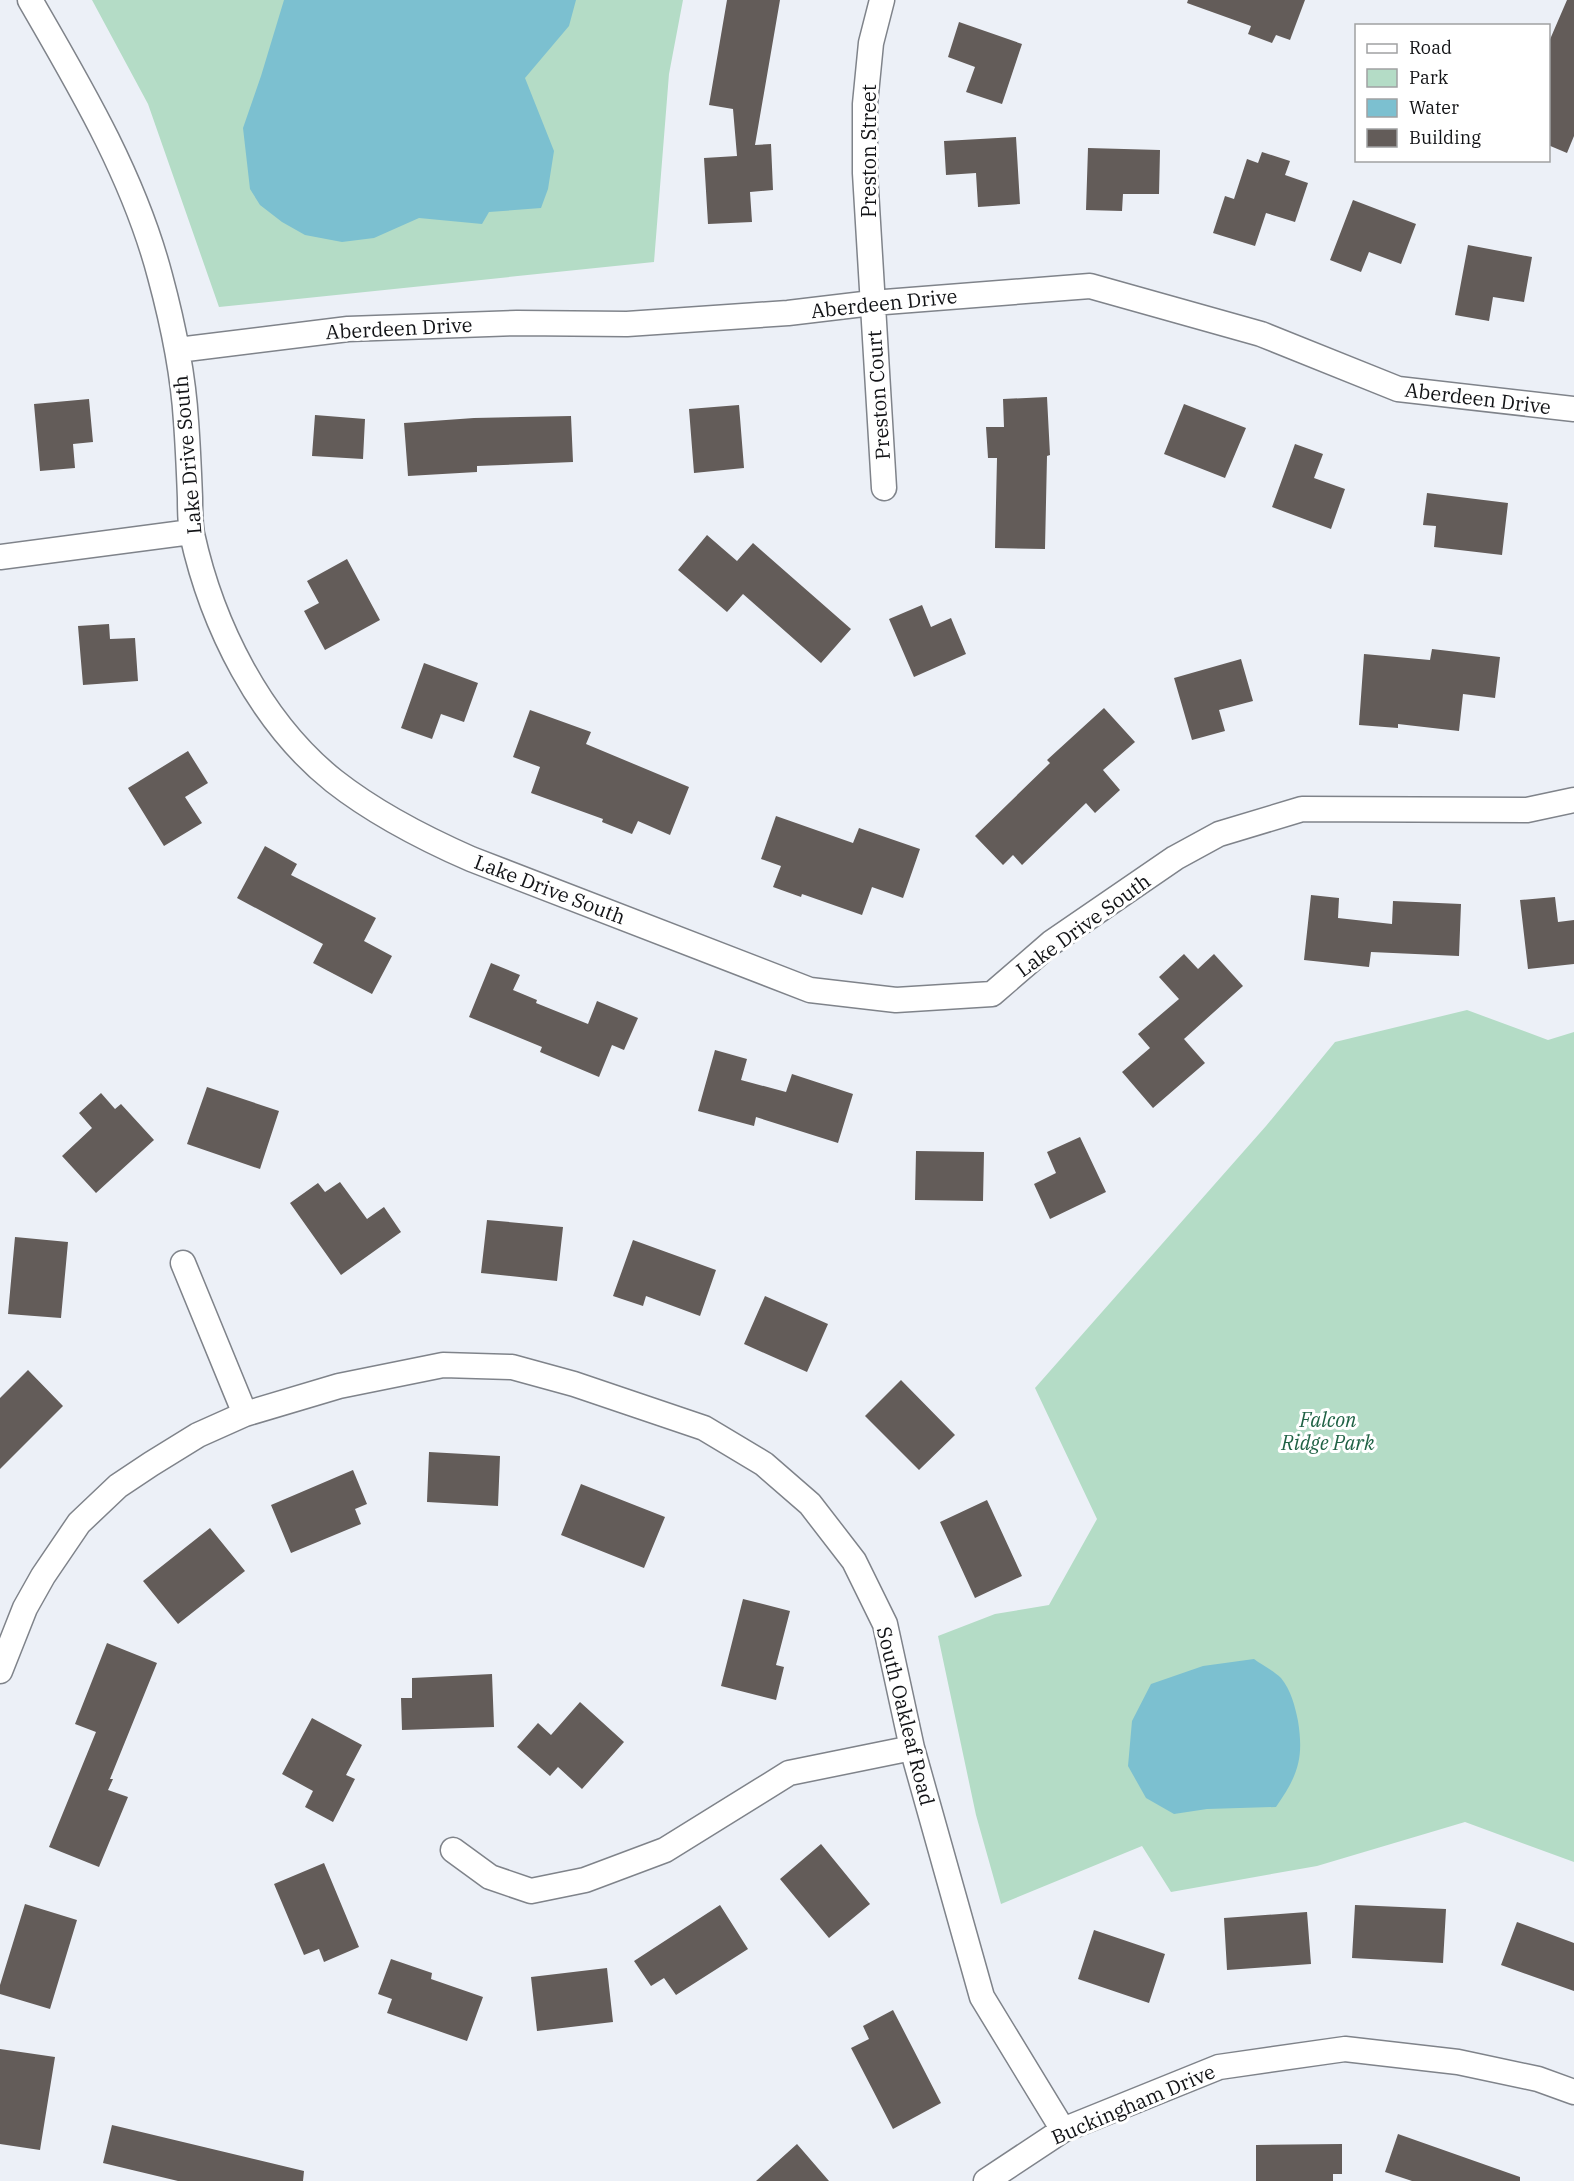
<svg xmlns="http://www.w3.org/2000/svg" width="1574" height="2181" font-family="'IBM Plex Serif',serif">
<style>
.green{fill:#b4dcc6}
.water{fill:#7cc0d0}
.building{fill:#635c59}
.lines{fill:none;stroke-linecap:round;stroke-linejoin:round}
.minor-casing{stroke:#7f838a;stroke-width:27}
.minor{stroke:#fff;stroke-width:24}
.labels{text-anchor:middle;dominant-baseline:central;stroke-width:6;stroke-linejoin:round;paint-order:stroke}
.street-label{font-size:20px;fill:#121316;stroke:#fff}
.park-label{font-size:20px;font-style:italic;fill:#206245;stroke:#fff}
</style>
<rect width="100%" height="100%" fill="#ecf0f7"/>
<!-- green -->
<path class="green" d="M 92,0 L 683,0 L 669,74 L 654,262 L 219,307 L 148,104 Z
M 1467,1010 L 1548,1040 L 1574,1032 L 1574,1862 L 1465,1822 L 1317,1866 L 1171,1892 L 1142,1846 L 1001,1904 L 976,1815 L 938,1636 L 995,1614 L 1049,1605 L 1097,1519 L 1035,1388 L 1266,1126 L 1335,1042 Z"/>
<!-- water -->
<path class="water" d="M 284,0 L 576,0 L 569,26 L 525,78 L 554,151 L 548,189 L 541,208 L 489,212 L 482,224 L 419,218 L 374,238 L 342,242 L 305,235 L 282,222 L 260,205 L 250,189 L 243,128 L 261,76 Z
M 1254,1659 C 1262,1665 1274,1671 1281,1678 C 1291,1690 1295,1706 1298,1721 C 1304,1759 1298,1775 1276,1807 L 1207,1809 L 1174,1814 L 1146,1798 L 1128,1766 L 1132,1721 L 1151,1684 L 1203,1666 Z"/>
<!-- building -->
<path class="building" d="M 727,0 L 780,0 L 755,145 L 771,144 L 773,190 L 750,192 L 752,222 L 708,224 L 704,158 L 737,156 L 733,109 L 709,105 Z
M 1188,0 L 1305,0 L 1290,40 L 1276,35 L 1272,43 L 1248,34 L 1251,26 L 1187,3 Z
M 1567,0 L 1574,0 L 1574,136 L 1567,153 L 1548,145 L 1548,44 Z
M 959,22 L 1022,44 L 1002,104 L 966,92 L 975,67 L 948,57 Z
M 1016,137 L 1020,204 L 978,207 L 976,173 L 946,175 L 944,141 Z
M 1088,148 L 1160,150 L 1159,194 L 1123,194 L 1122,211 L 1086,210 Z
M 1262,152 L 1290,161 L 1285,175 L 1308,183 L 1295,222 L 1266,213 L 1255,246 L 1213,233 L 1225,196 L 1234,199 L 1247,159 L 1258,163 Z
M 1353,200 L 1416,224 L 1401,264 L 1369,252 L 1361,272 L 1330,260 Z
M 1468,245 L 1532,257 L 1524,302 L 1493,297 L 1489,321 L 1455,315 Z
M 1047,397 L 1050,455 L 1047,456 L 1045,549 L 995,548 L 997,458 L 988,458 L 986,427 L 1004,427 L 1003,399 Z
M 89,399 L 93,442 L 73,444 L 75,468 L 40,471 L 34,404 Z
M 1184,404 L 1246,428 L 1225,478 L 1164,454 Z
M 739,405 L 744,468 L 694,473 L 689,409 Z
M 315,415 L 365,419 L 363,459 L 312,456 Z
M 571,416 L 573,462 L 477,466 L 477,472 L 408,476 L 404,423 L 474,418 Z
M 1295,444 L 1323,454 L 1314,478 L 1345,489 L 1331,529 L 1272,507 Z
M 1427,493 L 1508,503 L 1502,555 L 1434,547 L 1436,526 L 1423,525 Z
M 707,535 L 737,561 L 753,543 L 851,629 L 821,663 L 743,594 L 727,612 L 678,570 Z
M 347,559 L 380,620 L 325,650 L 304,611 L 319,603 L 307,581 Z
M 922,605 L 931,627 L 951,618 L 966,654 L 914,677 L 889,619 Z
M 109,624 L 110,639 L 135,638 L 138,681 L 83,685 L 78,626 Z
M 1432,649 L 1500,657 L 1495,698 L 1463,694 L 1459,731 L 1398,724 L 1398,728 L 1359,725 L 1364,654 L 1430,660 Z
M 1241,659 L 1253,701 L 1219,710 L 1225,731 L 1192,740 L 1174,678 Z
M 424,663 L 478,683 L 464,722 L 441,714 L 432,739 L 401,728 Z
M 1104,708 L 1135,742 L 1103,770 L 1120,790 L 1095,813 L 1086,803 L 1022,865 L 1013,855 L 1003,865 L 975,836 L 1050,763 L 1047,760 Z
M 530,710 L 591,732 L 586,744 L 689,787 L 670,835 L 638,821 L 632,834 L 602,822 L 603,819 L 531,793 L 540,767 L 513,757 Z
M 188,751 L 208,783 L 185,797 L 202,823 L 164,846 L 128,788 Z
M 776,816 L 853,843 L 859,828 L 920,849 L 903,898 L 872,887 L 862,915 L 802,894 L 801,897 L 773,887 L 781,866 L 761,859 Z
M 265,846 L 297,864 L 291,875 L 376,918 L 364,941 L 392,956 L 372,994 L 313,963 L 323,944 L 237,898 Z
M 1311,895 L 1339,898 L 1338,918 L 1392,924 L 1393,901 L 1461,904 L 1459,956 L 1371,952 L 1369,967 L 1304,960 Z
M 1555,897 L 1558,922 L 1574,920 L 1574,964 L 1528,969 L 1520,900 Z
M 1184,954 L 1198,969 L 1214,954 L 1243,986 L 1184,1039 L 1205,1063 L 1153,1108 L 1122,1072 L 1150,1048 L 1138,1034 L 1179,999 L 1159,977 Z
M 491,963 L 520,975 L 513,990 L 537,1000 L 536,1003 L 588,1024 L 597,1001 L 638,1018 L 624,1050 L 612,1045 L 599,1077 L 540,1052 L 542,1047 L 469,1017 Z
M 715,1050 L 747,1059 L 741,1080 L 786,1092 L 792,1074 L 853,1094 L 838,1143 L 756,1117 L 754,1126 L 698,1111 Z
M 207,1087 L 279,1111 L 260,1169 L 187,1144 Z
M 101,1093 L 115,1109 L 121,1104 L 154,1140 L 96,1193 L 62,1156 L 92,1128 L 79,1113 Z
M 1080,1137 L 1106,1192 L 1050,1219 L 1034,1184 L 1056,1173 L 1047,1152 Z
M 916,1151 L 984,1152 L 983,1201 L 915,1200 Z
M 340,1182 L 367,1219 L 384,1207 L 401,1232 L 341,1275 L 290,1203 L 318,1183 L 325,1192 Z
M 487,1220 L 563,1227 L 557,1281 L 481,1273 Z
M 15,1237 L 68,1242 L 61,1318 L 8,1314 Z
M 633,1240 L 716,1270 L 700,1316 L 646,1296 L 643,1306 L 613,1296 Z
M 765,1296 L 828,1324 L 807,1372 L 744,1344 Z
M 28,1370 L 63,1406 L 0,1469 L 0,1398 Z
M 901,1380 L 955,1435 L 919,1470 L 865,1416 Z
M 429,1452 L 500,1456 L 498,1506 L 427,1502 Z
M 353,1470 L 367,1504 L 355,1509 L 361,1524 L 291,1553 L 271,1505 Z
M 581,1484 L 665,1517 L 644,1568 L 561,1535 Z
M 987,1500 L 1022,1576 L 975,1598 L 940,1522 Z
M 210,1528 L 245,1571 L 178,1624 L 143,1581 Z
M 743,1599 L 790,1611 L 776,1665 L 784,1667 L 776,1700 L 721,1686 Z
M 107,1643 L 157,1663 L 110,1779 L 113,1779 L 108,1790 L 128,1797 L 99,1867 L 49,1847 L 96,1732 L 75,1724 Z
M 492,1674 L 494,1727 L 402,1730 L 401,1698 L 412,1698 L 412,1678 Z
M 580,1702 L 624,1742 L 582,1789 L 558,1767 L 550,1776 L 517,1747 L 538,1723 L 551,1735 Z
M 312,1718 L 362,1745 L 346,1775 L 355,1779 L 333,1822 L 305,1807 L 313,1791 L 282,1774 Z
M 821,1844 L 870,1904 L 829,1938 L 780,1879 Z
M 324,1863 L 359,1947 L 324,1962 L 319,1949 L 304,1955 L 274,1884 Z
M 25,1904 L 77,1920 L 50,2009 L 0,1994 L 0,1985 Z
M 720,1905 L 748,1949 L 676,1995 L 664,1978 L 651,1986 L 634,1961 Z
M 1355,1905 L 1446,1909 L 1443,1963 L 1352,1958 Z
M 1307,1912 L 1311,1964 L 1227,1970 L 1224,1918 Z
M 1517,1922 L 1574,1943 L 1574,1991 L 1501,1965 Z
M 1094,1930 L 1165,1954 L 1149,2003 L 1078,1979 Z
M 391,1959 L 432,1973 L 431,1979 L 483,1997 L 467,2041 L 387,2013 L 392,1999 L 378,1994 Z
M 607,1968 L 613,2022 L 537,2031 L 531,1977 Z
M 893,2010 L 941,2103 L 893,2129 L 851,2048 L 869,2039 L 863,2026 Z
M 0,2049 L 55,2057 L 40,2150 L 0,2144 Z
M 112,2125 L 304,2171 L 303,2181 L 178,2181 L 103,2163 Z
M 1398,2134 L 1520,2177 L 1520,2181 L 1412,2181 L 1385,2172 Z
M 797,2144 L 829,2181 L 756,2181 Z
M 1342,2144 L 1342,2174 L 1333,2174 L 1333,2181 L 1256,2181 L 1256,2145 Z"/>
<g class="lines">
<defs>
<path id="minor" d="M 30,0 C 81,88 134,177 160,276 C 173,324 183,372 186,421 C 188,447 189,472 190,498 C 190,509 190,522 192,534 C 212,625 260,722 334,781 C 376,814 423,838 471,859 L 810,990 L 896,1000 L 992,994 L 1051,943 L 1175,858 L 1219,834 L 1302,809 L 1527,810 L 1574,800
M 882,0 L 871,43 L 865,104 L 865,173 L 884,488
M 178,350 L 348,329 L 517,323 L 627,324 L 788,313 L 872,303 L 1090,286 L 1261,334 L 1398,389 L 1574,409
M 0,557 L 191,532
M 183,1263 L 245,1414
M 0,1671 L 25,1608 L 43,1576 L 79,1523 L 118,1486 L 151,1464 L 198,1435 L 245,1414 L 339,1386 L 443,1365 L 512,1367 L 574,1384 L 704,1428 L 764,1464 L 810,1504 L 854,1561 L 885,1624 L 912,1748 L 982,1997 L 1063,2130
M 453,1850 L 490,1877 L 531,1891 L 585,1880 L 665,1850 L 789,1773 L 912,1748
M 986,2181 L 1063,2130 L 1219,2067 L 1345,2049 L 1458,2062 L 1538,2079 L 1574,2092"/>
</defs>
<!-- minor casing -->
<use href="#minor" class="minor-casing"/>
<!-- minor -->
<use href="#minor" class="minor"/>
</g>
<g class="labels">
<!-- street labels -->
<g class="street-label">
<text transform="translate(868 151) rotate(-90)">Preston Street</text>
<text transform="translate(884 303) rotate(-6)">Aberdeen Drive</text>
<text transform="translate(399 328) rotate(-3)">Aberdeen Drive</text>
<text transform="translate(878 395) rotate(-94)">Preston Court</text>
<text transform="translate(1478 398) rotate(7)">Aberdeen Drive</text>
<text transform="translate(187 455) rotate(-95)">Lake Drive South</text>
<text transform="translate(550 889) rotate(21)">Lake Drive South</text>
<text transform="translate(1083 925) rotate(-36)">Lake Drive South</text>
<text transform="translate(906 1716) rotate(76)">South Oakleaf Road</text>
<text transform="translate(1133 2104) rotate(-23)">Buckingham Drive</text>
</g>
<!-- park labels -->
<g class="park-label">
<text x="1328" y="1419">Falcon<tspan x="1328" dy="23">Ridge Park</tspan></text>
</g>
</g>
<!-- legend -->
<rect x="1355" y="24" width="195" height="138" fill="#ffffff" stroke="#a0a1a2" stroke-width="1.5"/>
<rect x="1367" y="44" width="30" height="9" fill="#ffffff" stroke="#a0a1a2" stroke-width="1.5"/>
<text x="1409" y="54" font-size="18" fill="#121316">Road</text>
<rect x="1367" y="69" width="30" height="18" fill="#b4dcc6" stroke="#a0a1a2" stroke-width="1.5"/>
<text x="1409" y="84" font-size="18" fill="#121316">Park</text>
<rect x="1367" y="99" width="30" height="18" fill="#7cc0d0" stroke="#a0a1a2" stroke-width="1.5"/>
<text x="1409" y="114" font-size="18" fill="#121316">Water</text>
<rect x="1367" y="129" width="30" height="18" fill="#635c59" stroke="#a0a1a2" stroke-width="1.5"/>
<text x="1409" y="144" font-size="18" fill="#121316">Building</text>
</svg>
